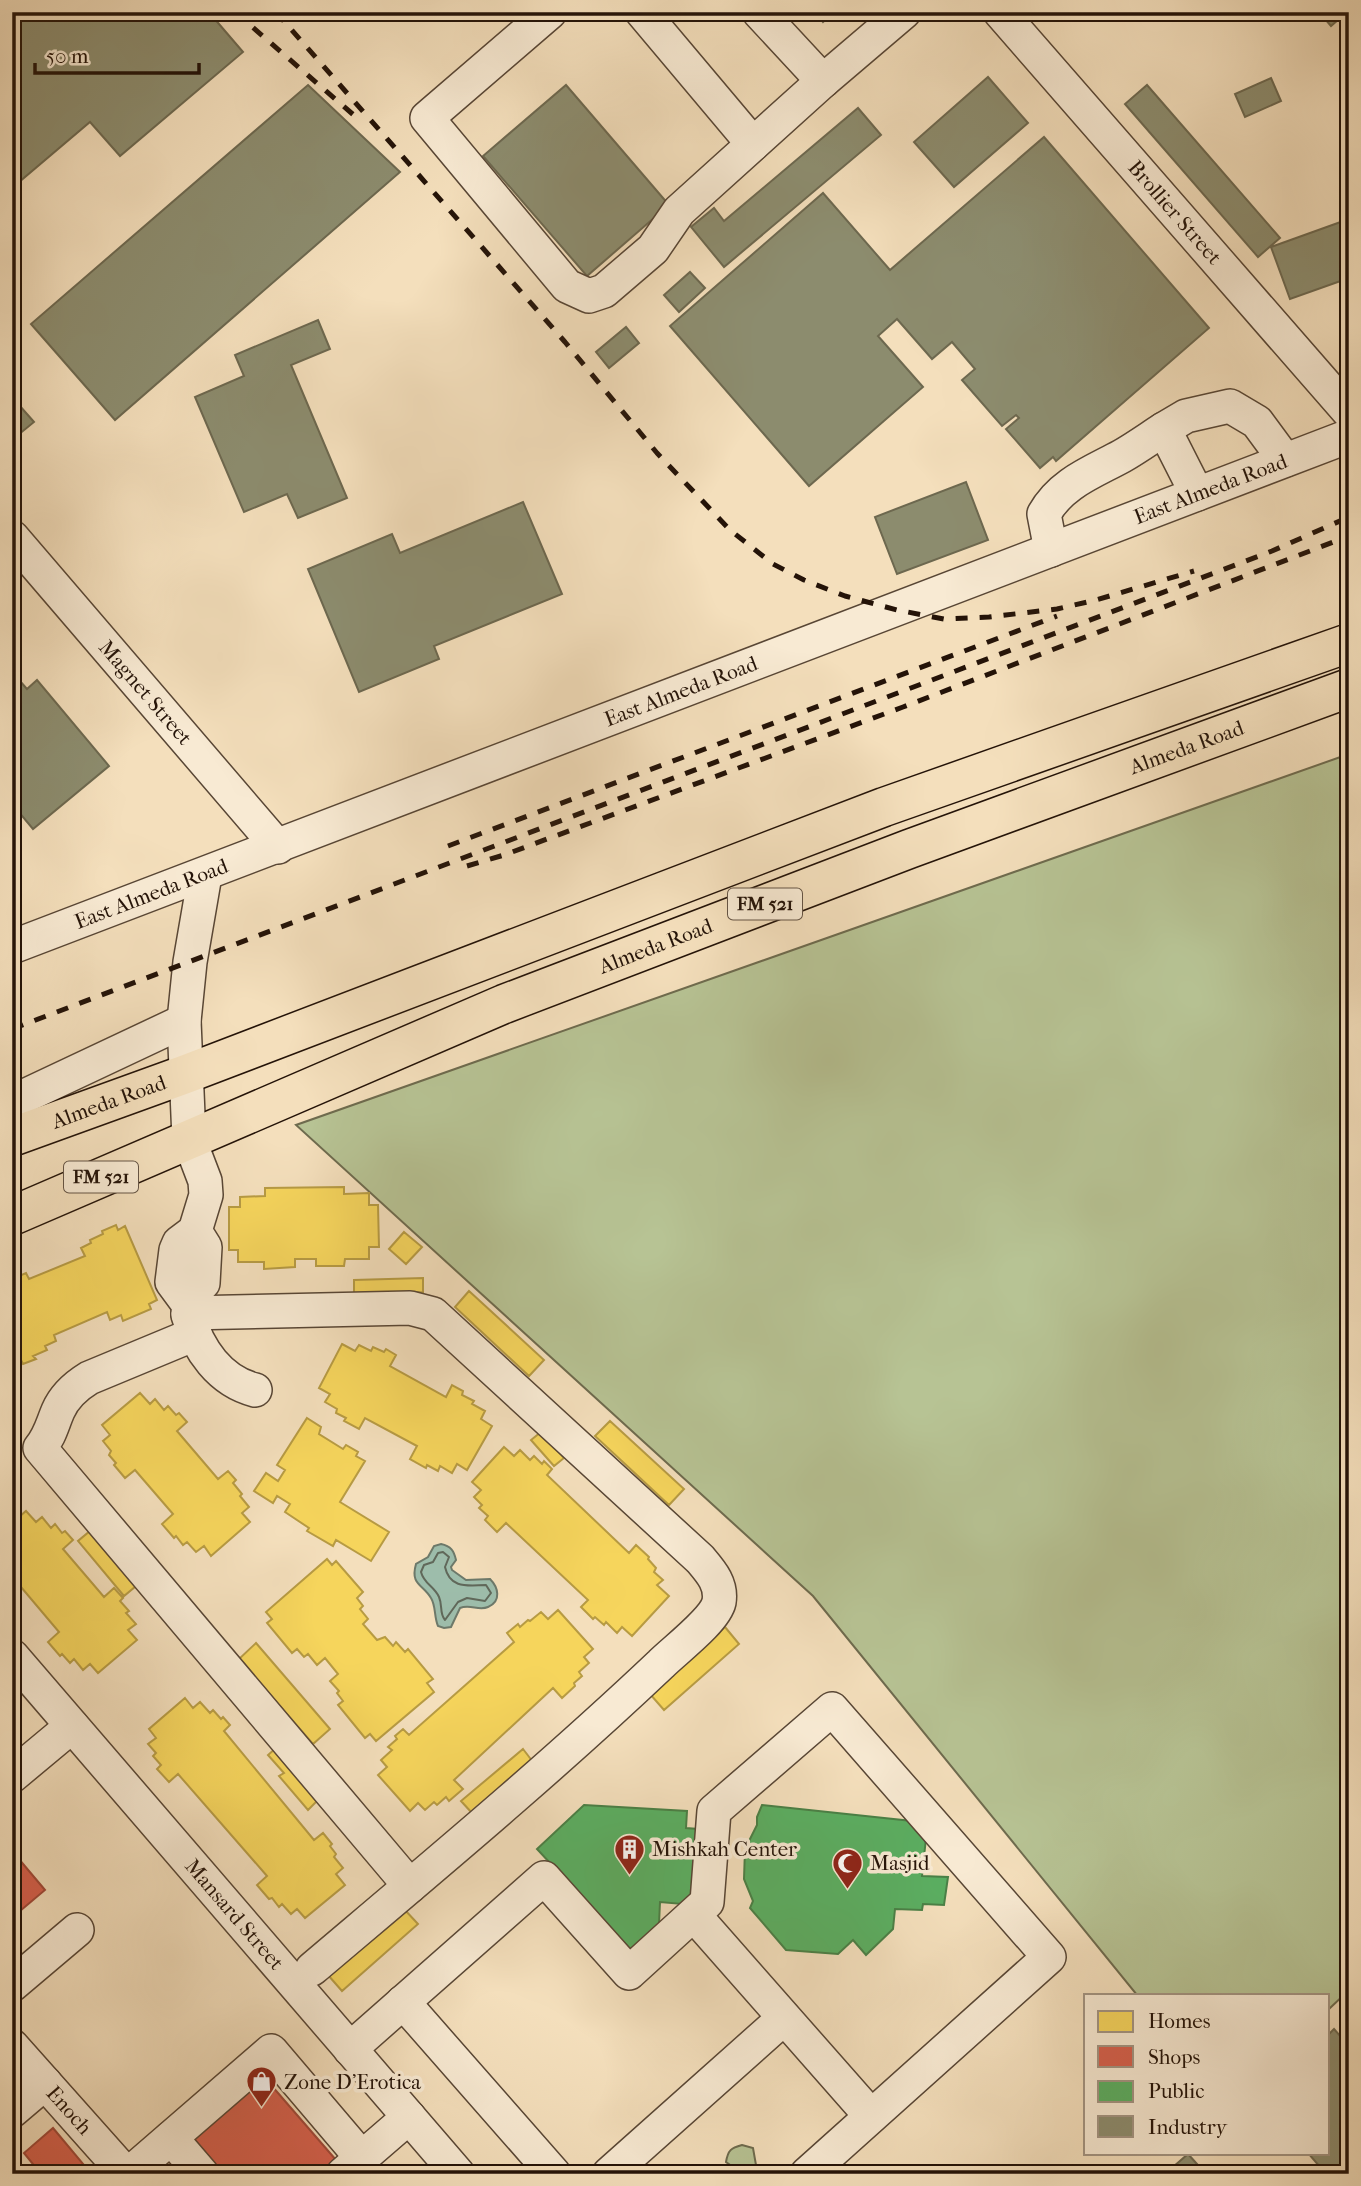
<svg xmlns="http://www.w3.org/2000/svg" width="1361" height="2186" font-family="'IM FELL French Canon',serif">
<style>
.green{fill:#b7c394;stroke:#6e6b4e;stroke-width:2}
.water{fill:#9dbdab;stroke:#6d796a;stroke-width:2}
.homes{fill:#f6d55c;stroke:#b79b43;stroke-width:2}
.shops{fill:#d6604d;stroke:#a14938;stroke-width:2}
.public{fill:#5aae61;stroke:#4a8046;stroke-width:2}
.industry{fill:#8c8c6e;stroke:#6d684f;stroke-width:2}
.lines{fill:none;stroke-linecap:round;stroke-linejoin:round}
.shore{stroke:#60685a;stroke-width:2}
.minor-casing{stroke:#584635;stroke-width:36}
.major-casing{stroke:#241308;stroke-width:41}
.minor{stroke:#f8ead3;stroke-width:33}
.major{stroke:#f4dfbc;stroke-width:38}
.rail{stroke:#241308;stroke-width:5;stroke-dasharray:12 12;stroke-linecap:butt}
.labels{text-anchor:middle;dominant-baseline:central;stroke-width:7;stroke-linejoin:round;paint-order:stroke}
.shield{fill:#f8ead3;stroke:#645445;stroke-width:2}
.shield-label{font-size:19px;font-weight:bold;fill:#241308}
.street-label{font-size:21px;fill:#241308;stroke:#f8ead3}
.poi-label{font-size:21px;fill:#241308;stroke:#f8ead3;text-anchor:start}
</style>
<rect width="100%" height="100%" fill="#f4dfbc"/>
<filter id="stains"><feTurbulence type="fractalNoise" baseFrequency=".00286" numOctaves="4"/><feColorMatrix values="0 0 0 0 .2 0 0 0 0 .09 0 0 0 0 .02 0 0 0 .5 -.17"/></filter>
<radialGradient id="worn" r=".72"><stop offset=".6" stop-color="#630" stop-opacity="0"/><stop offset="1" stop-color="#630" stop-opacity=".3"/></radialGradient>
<!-- green -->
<path class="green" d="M 1349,754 L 1349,1990 L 1328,2010 L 1328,1995 L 1137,1995 L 813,1596 L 296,1125 Z
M 742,2145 L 753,2148 L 756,2165 L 751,2170 L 736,2169 L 726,2162 C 728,2150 731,2148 742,2145 Z"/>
<!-- water -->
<path class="water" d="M 441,1544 C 451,1546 454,1551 456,1560 L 451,1567 L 452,1570 L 466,1580 L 490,1579 C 498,1587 502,1601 488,1607 C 479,1611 470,1604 460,1608 L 451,1627 L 444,1628 L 438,1626 C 434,1617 436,1606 431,1598 C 423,1584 410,1585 416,1564 L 428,1557 L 434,1546 Z"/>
<!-- homes -->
<path class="homes" d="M 344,1187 L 344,1194 L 369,1193 L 369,1205 L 378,1205 L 379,1247 L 369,1247 L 369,1259 L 345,1259 L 344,1266 L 316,1266 L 316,1259 L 295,1259 L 295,1267 L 264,1269 L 264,1262 L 238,1262 L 238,1250 L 229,1250 L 229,1207 L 240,1207 L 240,1197 L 265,1196 L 265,1188 Z
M 116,1225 L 118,1230 L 125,1226 L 157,1300 L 149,1304 L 151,1309 L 123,1321 L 121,1315 L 110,1320 L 107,1312 L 54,1335 L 56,1341 L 45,1346 L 47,1350 L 33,1356 L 36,1359 L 23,1364 L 21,1360 L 12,1363 L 12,1274 L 17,1277 L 26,1273 L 29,1279 L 85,1256 L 81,1248 L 91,1243 L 90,1240 L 103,1234 L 102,1231 Z
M 404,1232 L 422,1247 L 406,1264 L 389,1249 Z
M 423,1278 L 423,1292 L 354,1294 L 354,1280 Z
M 469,1291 L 544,1360 L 529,1376 L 455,1307 Z
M 342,1344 L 355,1351 L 359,1345 L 371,1351 L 373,1347 L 384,1352 L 386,1349 L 396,1355 L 390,1366 L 446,1397 L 452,1385 L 463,1391 L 462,1395 L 474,1401 L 472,1404 L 485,1411 L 481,1419 L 492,1426 L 467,1470 L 457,1464 L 452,1473 L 440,1466 L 438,1471 L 427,1465 L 426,1468 L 410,1459 L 417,1446 L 365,1418 L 359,1429 L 344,1421 L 346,1418 L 336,1413 L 337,1409 L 325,1402 L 330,1394 L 319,1388 Z
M 140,1393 L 150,1404 L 155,1399 L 164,1410 L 168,1406 L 176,1415 L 179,1413 L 187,1422 L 177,1431 L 218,1479 L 228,1471 L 236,1480 L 233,1483 L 242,1494 L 240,1496 L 249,1507 L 242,1513 L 250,1522 L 211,1556 L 204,1546 L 196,1552 L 187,1542 L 183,1545 L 176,1536 L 174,1538 L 162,1524 L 173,1514 L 135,1470 L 125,1478 L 114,1465 L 116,1463 L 109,1455 L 111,1451 L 103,1441 L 110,1435 L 102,1425 Z
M 307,1418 L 321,1427 L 319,1434 L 343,1449 L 346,1445 L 358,1452 L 356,1456 L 365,1461 L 340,1502 L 389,1532 L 371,1561 L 336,1540 L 333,1546 L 307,1531 L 309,1528 L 285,1512 L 290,1504 L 277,1496 L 273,1503 L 254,1491 L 266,1473 L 278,1481 L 285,1470 L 277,1465 Z
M 610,1421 L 684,1489 L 669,1505 L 595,1436 Z
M 541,1432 L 564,1458 L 554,1466 L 531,1440 Z
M 504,1447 L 514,1456 L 520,1450 L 530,1460 L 534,1456 L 542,1464 L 544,1461 L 552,1469 L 547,1475 L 629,1553 L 636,1545 L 649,1557 L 648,1559 L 656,1568 L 654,1572 L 663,1580 L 657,1585 L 669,1596 L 632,1636 L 622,1627 L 617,1633 L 606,1622 L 604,1625 L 595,1617 L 593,1619 L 581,1607 L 588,1600 L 506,1523 L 497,1532 L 485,1520 L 488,1516 L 479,1508 L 482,1505 L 474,1497 L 481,1490 L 472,1482 Z
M 26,1511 L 36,1522 L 42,1517 L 51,1528 L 55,1524 L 62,1533 L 65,1531 L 73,1540 L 63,1549 L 104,1597 L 114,1588 L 123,1598 L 120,1601 L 129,1611 L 126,1613 L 136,1624 L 128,1630 L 137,1640 L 98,1673 L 90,1664 L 83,1670 L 74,1659 L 70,1663 L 62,1654 L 60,1656 L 48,1642 L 59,1632 L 21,1587 L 12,1595 L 12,1523 Z
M 90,1531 L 136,1586 L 124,1596 L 78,1541 Z
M 327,1559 L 332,1565 L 336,1561 L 363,1592 L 357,1598 L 363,1606 L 360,1609 L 368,1619 L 363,1624 L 377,1640 L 385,1637 L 393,1646 L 396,1642 L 405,1652 L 408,1649 L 433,1679 L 427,1683 L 434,1692 L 376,1741 L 370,1734 L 365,1738 L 338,1705 L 343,1701 L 337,1693 L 339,1691 L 330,1681 L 338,1674 L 325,1658 L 317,1665 L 308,1654 L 304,1657 L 297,1649 L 292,1653 L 267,1623 L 272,1619 L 266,1612 Z
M 558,1610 L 593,1649 L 584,1657 L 589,1663 L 579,1672 L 582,1676 L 574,1683 L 575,1686 L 562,1698 L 553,1688 L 454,1780 L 463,1789 L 449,1801 L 446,1797 L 437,1805 L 434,1802 L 425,1810 L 418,1803 L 410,1811 L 378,1775 L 387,1767 L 381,1760 L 392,1750 L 388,1747 L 397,1739 L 395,1736 L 403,1729 L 409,1735 L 514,1642 L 507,1633 L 518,1624 L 520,1627 L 528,1620 L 530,1621 L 541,1612 L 548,1619 Z
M 725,1627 L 739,1644 L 664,1710 L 650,1694 Z
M 256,1643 L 330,1729 L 313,1744 L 239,1659 Z
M 185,1698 L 193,1708 L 200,1702 L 210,1713 L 213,1710 L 221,1719 L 223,1717 L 230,1725 L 224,1731 L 314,1840 L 323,1833 L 332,1844 L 330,1846 L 336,1854 L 334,1857 L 343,1868 L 336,1874 L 345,1885 L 305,1918 L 297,1909 L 291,1914 L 282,1904 L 279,1907 L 272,1898 L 269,1899 L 257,1885 L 267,1876 L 178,1774 L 169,1782 L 157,1769 L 161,1765 L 153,1756 L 156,1753 L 148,1744 L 156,1738 L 149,1729 Z
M 276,1748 L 319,1799 L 308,1810 L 279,1776 L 284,1773 L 268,1755 Z
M 523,1749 L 533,1762 L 472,1813 L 461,1801 Z
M 404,1909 L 418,1924 L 342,1991 L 328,1975 Z"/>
<!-- shops -->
<path class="shops" d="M 13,1852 L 45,1890 L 14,1916 L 12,1915 Z
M 265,2078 L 336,2160 L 319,2174 L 224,2174 L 194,2139 Z
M 53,2128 L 89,2171 L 85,2174 L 41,2174 L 24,2153 Z"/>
<!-- public -->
<path class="public" d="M 584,1805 L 687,1811 L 686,1828 L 698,1829 L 694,1905 L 660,1902 L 659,1924 L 631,1950 L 537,1849 Z
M 762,1805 L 912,1821 L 926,1838 L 922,1876 L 948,1877 L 944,1905 L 923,1904 L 922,1910 L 895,1909 L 893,1929 L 866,1955 L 853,1940 L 838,1954 L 786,1950 L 750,1908 L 753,1901 L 744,1879 L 745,1849 L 757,1825 L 757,1817 Z"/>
<!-- industry -->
<path class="industry" d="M 12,12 L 219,12 L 213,17 L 243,52 L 120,156 L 90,122 L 12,188 Z
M 815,12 L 834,12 L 823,22 Z
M 1319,12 L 1347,12 L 1331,26 Z
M 988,77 L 1028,123 L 954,187 L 914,142 Z
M 1271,78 L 1281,101 L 1245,117 L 1235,94 Z
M 308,85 L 400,172 L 115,420 L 31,324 Z
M 566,85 L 669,205 L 587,276 L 483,156 Z
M 1147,85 L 1280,238 L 1258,257 L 1125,104 Z
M 858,108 L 881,135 L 724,267 L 691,227 L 714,208 L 724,221 Z
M 1044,137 L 1209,328 L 1056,461 L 1053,457 L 1040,468 L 1006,429 L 1019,418 L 1016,415 L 1002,426 L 962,380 L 975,369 L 952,342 L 932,359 L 897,319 L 878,336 L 923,387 L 809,486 L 670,326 L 823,193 L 890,270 Z
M 1349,219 L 1349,278 L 1290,299 L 1271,247 Z
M 690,272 L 705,288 L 679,312 L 664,295 Z
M 318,320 L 330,349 L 291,365 L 347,498 L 298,518 L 287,494 L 244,512 L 195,397 L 244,376 L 235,355 Z
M 626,327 L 639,343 L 609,368 L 596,352 Z
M 12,397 L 34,422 L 12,440 Z
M 966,482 L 988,540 L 897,574 L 875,517 Z
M 523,502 L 562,594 L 434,646 L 439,659 L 359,692 L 308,569 L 392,534 L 400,553 Z
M 12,672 L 27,689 L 37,680 L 109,766 L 33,829 L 12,804 Z
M 1334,2029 L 1349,2046 L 1349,2174 L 1326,2174 L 1308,2153 L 1328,2153 L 1328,2035 Z
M 1188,2154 L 1206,2174 L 1165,2174 Z"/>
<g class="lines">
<!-- shore -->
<path class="shore" d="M 443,1552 L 449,1557 L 445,1567 C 450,1590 470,1585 486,1585 L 491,1593 L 485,1601 L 467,1598 L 458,1602 L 445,1620 C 439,1613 443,1606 439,1597 C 434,1586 424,1584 421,1572 L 424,1565 L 433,1562 L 438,1553 Z"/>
<defs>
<g id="minor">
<path d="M 550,12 L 427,118 L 567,286 L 589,296 L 604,291 L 653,249 L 679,211 L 823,81 L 904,12"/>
<path d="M 642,12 L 753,144"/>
<path d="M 759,12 L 823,81"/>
<path id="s1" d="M 1000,12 L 1349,412"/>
<path d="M 1164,429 L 1186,416 L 1230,406 L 1257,422 L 1285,460"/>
<path id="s2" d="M 12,537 L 278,847"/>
<path d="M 1051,550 L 1044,514 C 1061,483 1093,472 1122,456 C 1136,448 1150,438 1164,429 L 1197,494"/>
<path id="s3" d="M 12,947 L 1349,436"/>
<path d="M 12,1102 L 184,1021"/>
<path d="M 195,1231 L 205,1247 L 203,1283 L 186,1301 L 172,1282 L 176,1250 L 179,1243 L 195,1231 L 206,1195 L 205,1181 L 189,1139 L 184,1021 L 190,962 L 205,875"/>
<path d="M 188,1313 L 410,1308 L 433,1314 L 700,1559 C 711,1572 722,1584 719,1602 C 715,1620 675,1650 661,1664 C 549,1770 430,1869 312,1969"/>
<path d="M 188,1315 C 198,1350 220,1381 255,1390"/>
<path d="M 195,1334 L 89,1378 C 76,1386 64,1397 58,1411 C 52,1425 50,1436 40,1448 L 410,1886"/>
<path id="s4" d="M 12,1656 L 458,2174"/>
<path d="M 12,1776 L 72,1726"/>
<path d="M 694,1915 L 871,2116"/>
<path d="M 12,1985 L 77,1930"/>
<path d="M 403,2002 L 554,2174"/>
<path id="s5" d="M 12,2046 L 126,2174"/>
<path d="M 350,2049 L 544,1878 L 629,1973 L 707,1902 L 714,1811 L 832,1709 L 1049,1957 L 807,2174"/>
<path d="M 12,2111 L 45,2083"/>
<path d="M 171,2138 L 202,2174"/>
<path d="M 129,2174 L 271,2051 L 362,2158"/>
<path d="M 343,2174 L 409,2117"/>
<path d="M 609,2174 L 784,2018"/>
</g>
<g id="major">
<path id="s6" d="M 12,1137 L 186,1074 L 884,807 L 1349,643"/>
<path id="s7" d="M 12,1216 L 504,1004 L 909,849 L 1349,688"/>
</g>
</defs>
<!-- minor casing -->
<use href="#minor" class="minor-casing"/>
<!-- major casing -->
<use href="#major" class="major-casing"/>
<!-- minor -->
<use href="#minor" class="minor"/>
<!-- major -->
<use href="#major" class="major"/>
<!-- rail -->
<path class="rail" d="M 235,12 L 356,117
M 276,12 L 565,342 L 657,453 L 730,530 L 773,564 L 804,580 L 845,596 L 897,610 L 944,619 L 989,617 L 1057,609 L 1096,600 L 1194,571
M 448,846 L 1057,616
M 467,866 L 504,855 L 903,707 L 1349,536
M 12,1029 L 1272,551 L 1349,517"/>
</g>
<!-- icons -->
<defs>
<symbol id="building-pin" viewBox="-11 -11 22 30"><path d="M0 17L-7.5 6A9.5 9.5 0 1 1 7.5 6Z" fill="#8f2418" stroke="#f8ead3"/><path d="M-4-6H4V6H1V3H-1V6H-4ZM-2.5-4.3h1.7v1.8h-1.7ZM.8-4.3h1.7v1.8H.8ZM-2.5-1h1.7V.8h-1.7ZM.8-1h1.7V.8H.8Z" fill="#fff"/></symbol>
<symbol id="mosque-pin" viewBox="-11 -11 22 30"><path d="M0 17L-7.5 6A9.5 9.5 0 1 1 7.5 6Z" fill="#8f2418" stroke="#f8ead3"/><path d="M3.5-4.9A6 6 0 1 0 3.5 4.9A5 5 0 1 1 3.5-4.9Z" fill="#fff"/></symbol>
<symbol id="shop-pin" viewBox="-11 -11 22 30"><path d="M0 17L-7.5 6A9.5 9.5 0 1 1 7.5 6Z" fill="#8f2418" stroke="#f8ead3"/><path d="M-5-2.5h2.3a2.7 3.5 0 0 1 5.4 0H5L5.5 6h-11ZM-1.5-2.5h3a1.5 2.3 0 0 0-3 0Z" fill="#fff"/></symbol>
</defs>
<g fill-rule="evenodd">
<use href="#building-pin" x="612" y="1832" width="35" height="47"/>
<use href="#mosque-pin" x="830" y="1846" width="35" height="47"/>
<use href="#shop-pin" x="244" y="2064" width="35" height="47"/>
</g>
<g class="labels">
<!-- shield labels -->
<g class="shield">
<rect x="728" y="888.5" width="74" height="31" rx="5"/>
<rect x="64" y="1161.5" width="74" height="31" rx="5"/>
</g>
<g class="shield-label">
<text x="765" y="904">FM 521</text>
<text x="101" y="1177">FM 521</text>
</g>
<!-- street labels -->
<g class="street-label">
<text stroke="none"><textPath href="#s1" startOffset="266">Brollier Street</textPath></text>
<text stroke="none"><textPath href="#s3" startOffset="1283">East Almeda Road</textPath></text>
<text stroke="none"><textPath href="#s2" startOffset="205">Magnet Street</textPath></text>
<text stroke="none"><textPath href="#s3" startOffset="716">East Almeda Road</textPath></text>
<text stroke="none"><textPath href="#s7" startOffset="1265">Almeda Road</textPath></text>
<text stroke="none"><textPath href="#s3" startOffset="149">East Almeda Road</textPath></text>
<text stroke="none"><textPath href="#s7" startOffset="698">Almeda Road</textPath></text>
<text stroke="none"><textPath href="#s6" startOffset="103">Almeda Road</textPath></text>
<text stroke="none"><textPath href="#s4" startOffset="341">Mansard Street</textPath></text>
<text stroke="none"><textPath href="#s5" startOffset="86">Enoch</textPath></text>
</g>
<!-- poi labels -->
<g class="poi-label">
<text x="652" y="1849">Mishkah Center</text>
<text x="870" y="1863">Masjid</text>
<text x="284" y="2082">Zone D’Erotica</text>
</g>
</g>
<!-- margin -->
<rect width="1361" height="2186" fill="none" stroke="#f4dfbc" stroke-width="42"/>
<rect x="14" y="14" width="1333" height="2158" fill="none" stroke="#241308" stroke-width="3.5"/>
<rect x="21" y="21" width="1319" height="2144" fill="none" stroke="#241308" stroke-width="2"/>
<!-- legend -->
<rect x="1084" y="1994" width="245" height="161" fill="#f8ead3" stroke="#a39482" stroke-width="2"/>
<rect x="1098" y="2011" width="35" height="21" fill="#f6d55c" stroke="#a39482" stroke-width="2"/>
<text x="1148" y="2028" font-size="21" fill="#241308">Homes</text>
<rect x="1098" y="2046" width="35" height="21" fill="#d6604d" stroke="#a39482" stroke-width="2"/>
<text x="1148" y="2064" font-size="21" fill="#241308">Shops</text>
<rect x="1098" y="2081" width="35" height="21" fill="#5aae61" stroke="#a39482" stroke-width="2"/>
<text x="1148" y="2098" font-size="21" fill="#241308">Public</text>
<rect x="1098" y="2116" width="35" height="21" fill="#8c8c6e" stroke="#a39482" stroke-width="2"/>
<text x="1148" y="2134" font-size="21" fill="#241308">Industry</text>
<!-- scale -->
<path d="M35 63v10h164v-10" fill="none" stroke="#241308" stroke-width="3.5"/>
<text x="46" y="63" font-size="21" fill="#241308" stroke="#f8ead3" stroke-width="5" paint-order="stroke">50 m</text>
<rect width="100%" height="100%" filter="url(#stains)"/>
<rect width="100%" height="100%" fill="url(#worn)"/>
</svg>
